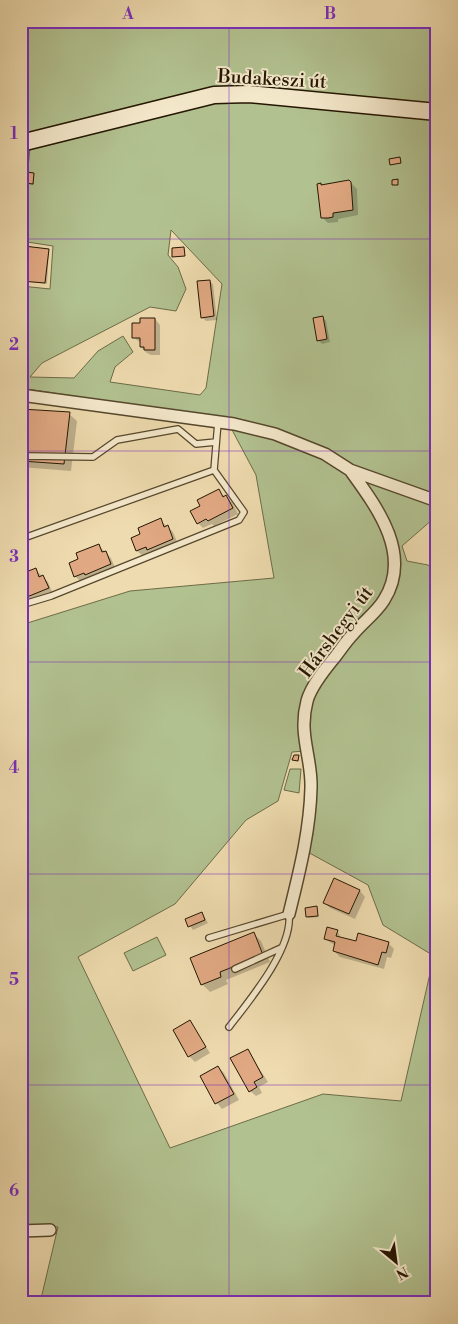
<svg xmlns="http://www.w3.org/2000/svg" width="458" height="1324" font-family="'Libre Bodoni',serif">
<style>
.green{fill:#b2c190;stroke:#6b6c48;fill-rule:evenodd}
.shadow{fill:#0003}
.building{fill:#e1a983;stroke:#241601}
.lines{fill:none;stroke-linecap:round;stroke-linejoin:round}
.service-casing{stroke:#56472c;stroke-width:8}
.minor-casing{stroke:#56472c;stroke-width:14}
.secondary-casing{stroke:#241601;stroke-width:19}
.service{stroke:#f4e8cb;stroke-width:5.5}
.minor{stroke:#f4e8cb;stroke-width:11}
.secondary{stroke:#f4e8cb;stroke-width:16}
.grid{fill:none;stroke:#7b2cbf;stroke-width:1;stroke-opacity:0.55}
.labels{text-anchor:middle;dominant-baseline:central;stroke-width:4;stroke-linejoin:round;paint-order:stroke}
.street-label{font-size:19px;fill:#241601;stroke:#f4e8cb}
.neatline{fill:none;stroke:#7b2cbf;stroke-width:2}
.grid-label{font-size:16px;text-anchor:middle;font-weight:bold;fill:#7b2cbf}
</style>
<rect width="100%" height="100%" fill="#eedbaf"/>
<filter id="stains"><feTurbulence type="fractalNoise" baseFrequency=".004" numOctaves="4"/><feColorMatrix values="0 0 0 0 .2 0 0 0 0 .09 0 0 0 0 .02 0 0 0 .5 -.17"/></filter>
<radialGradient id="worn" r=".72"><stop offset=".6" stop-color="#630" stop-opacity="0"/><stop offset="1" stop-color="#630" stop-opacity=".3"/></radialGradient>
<!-- green -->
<path class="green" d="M 21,21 L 437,21 L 437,523 L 433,519 L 402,546 L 407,561 L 428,565 L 437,572 L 437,1303 L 40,1303 L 58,1227 L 21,1226 L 21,625 L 130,591 L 274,578 L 256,475 L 231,428 L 230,420 L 21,388 L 21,286 L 50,289 L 53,246 L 21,241 L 30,148 L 21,134 ZM 171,230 L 222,284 L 206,388 L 200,395 L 110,382 L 115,367 L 133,352 L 123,336 L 98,351 L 74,378 L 30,377 L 42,363 L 150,307 L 176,311 L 186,289 L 178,267 L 168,255 ZM 305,751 L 311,787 L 304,850 L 368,885 L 383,925 L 434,956 L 401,1101 L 323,1094 L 170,1148 L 78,957 L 175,904 L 246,820 L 278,801 L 292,752 Z
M 290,769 L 301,769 L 299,793 L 284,790 Z
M 157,937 L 166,955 L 133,971 L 124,953 Z"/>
<!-- shadow -->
<path class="shadow" d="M 399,158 L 401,164 L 392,164 Z
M 34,174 L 34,185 L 28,184 L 26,183 Z
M 351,183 L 357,189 L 358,215 L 338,219 L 338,222 L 328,223 L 323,218 Z
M 49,250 L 47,284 L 23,281 L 22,280 Z
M 209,281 L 213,284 L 217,320 L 206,321 L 202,317 Z
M 322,317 L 326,321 L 330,342 L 322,344 L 318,340 Z
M 155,319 L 160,325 L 160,355 L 151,355 L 147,353 L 141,347 L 141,343 L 133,337 L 141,324 Z
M 21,410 L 69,414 L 77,421 L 71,471 L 21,467 Z
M 218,491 L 232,502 L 238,514 L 214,526 L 212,524 L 203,528 L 198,523 L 201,507 Z
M 160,520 L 173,532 L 178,544 L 143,556 L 137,551 L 132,539 L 142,535 Z
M 98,545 L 111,558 L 116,570 L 81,582 L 75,576 Z
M 36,570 L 48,582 L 53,594 L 21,605 L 21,575 Z
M 335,880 L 360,891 L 365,897 L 355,919 L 330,908 L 324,902 Z
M 316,908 L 319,917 L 309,918 L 307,917 Z
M 202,913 L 208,923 L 193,930 L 186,920 Z
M 337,931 L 342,939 L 357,943 L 388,943 L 394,949 L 391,958 L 387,957 L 384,969 L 340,957 L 334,951 L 336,946 L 325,939 Z
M 254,934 L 261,941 L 270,962 L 226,980 L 228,984 L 210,992 L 202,984 Z
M 190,1022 L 210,1053 L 195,1062 L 189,1056 Z
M 247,1050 L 268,1082 L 259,1087 L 262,1093 L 256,1096 L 250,1091 Z
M 218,1067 L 224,1073 L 239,1100 L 222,1109 L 217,1103 L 202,1076 Z"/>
<!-- building -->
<path class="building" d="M 400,157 L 401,163 L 390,165 L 389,159 Z
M 26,172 L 34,173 L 33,184 L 25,183 Z
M 398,179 L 398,185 L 392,185 L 392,180 Z
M 349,180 L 351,182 L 353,210 L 333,213 L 333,217 L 328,218 L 321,218 L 317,184 L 321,183 L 321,185 Z
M 435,189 L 437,189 L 437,208 L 433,208 L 432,196 L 435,196 Z
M 24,246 L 49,249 L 45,283 L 21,281 Z
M 184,247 L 185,256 L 172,257 L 172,248 Z
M 210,280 L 214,316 L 201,318 L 197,281 Z
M 323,316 L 327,339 L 317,341 L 313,318 Z
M 140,318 L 155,318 L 155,350 L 144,350 L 144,347 L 140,347 L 140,338 L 132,338 L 132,323 L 140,323 Z
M 21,409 L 70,412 L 64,464 L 21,461 Z
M 219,489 L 223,497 L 226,495 L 233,508 L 208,521 L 206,519 L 197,524 L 190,511 L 200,506 L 197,500 Z
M 161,518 L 164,527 L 168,525 L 173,539 L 147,550 L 146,547 L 136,551 L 131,538 L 140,534 L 138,528 Z
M 99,544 L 102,552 L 106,551 L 111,564 L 85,575 L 84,573 L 74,577 L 69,563 L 78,559 L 76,553 Z
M 437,547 L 437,560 L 431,552 Z
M 36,568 L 39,577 L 43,575 L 49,588 L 22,599 L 21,574 Z
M 294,755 L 299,755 L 298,761 L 292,760 Z
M 334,878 L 360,890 L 349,914 L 323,903 Z
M 317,906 L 318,916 L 306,917 L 305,908 Z
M 202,912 L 205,920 L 188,927 L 185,919 Z
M 327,927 L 338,930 L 336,936 L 356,941 L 358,933 L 389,942 L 386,953 L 382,952 L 378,965 L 333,951 L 335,942 L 324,939 Z
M 254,932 L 263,955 L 220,972 L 221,977 L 201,985 L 190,958 Z
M 190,1020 L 206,1047 L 188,1057 L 173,1030 Z
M 248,1049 L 263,1077 L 254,1082 L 257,1087 L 249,1092 L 230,1058 Z
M 218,1066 L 234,1094 L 215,1104 L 200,1076 Z"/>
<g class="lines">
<defs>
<path id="service" d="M 21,463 L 28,456 L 93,457 L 117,440 L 178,429 L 196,444 L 216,442
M 21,539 L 214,470
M 21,605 L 51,596 L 239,520 L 244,512 L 214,470 L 218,422
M 209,938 L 289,914 C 293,949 249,1001 229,1027
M 235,969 L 281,948"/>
<path id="minor" d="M 21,395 L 234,424 L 275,434 L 325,454 L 350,470 L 437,501
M 289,914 C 299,873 310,831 311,788 C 312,757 298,735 307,701 C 311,686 325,669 335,657 C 341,649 347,640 354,633 C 364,621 376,613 384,600 C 413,554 376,506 350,470
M 21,1231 L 50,1230"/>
<path id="secondary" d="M 21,143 L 214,95 L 249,94 L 437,112"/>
</defs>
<!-- service casing -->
<use href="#service" class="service-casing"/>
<!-- minor casing -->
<use href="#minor" class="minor-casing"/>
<!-- secondary casing -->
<use href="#secondary" class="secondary-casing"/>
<!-- service -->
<use href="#service" class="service"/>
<!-- minor -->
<use href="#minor" class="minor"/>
<!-- secondary -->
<use href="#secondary" class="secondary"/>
</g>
<!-- grid -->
<path class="grid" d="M 229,21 L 229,1303M 21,239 L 437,239M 21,451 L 437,451M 21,662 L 437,662M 21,874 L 437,874M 21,1085 L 437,1085"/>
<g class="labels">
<!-- street labels -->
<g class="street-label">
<text transform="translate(272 79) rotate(3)">Budakeszi út</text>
<text transform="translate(336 632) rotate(-53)">Hárshegyi út</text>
</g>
</g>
<!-- margin -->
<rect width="458" height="1324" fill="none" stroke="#eedbaf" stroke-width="55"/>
<!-- north arrow -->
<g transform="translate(396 1262) rotate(151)" stroke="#f4e8cb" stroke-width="4" paint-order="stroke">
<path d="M0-4L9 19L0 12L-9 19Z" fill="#241601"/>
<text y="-8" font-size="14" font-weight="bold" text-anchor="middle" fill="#241601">N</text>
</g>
<rect x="28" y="28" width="402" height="1268" class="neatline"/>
<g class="grid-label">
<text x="128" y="19">A</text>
<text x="330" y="19">B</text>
<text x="14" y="139">1</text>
<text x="14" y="350">2</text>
<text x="14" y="562">3</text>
<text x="14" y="773">4</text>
<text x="14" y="985">5</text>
<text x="14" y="1196">6</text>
</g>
<rect width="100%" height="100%" filter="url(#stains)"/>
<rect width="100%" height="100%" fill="url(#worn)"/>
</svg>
